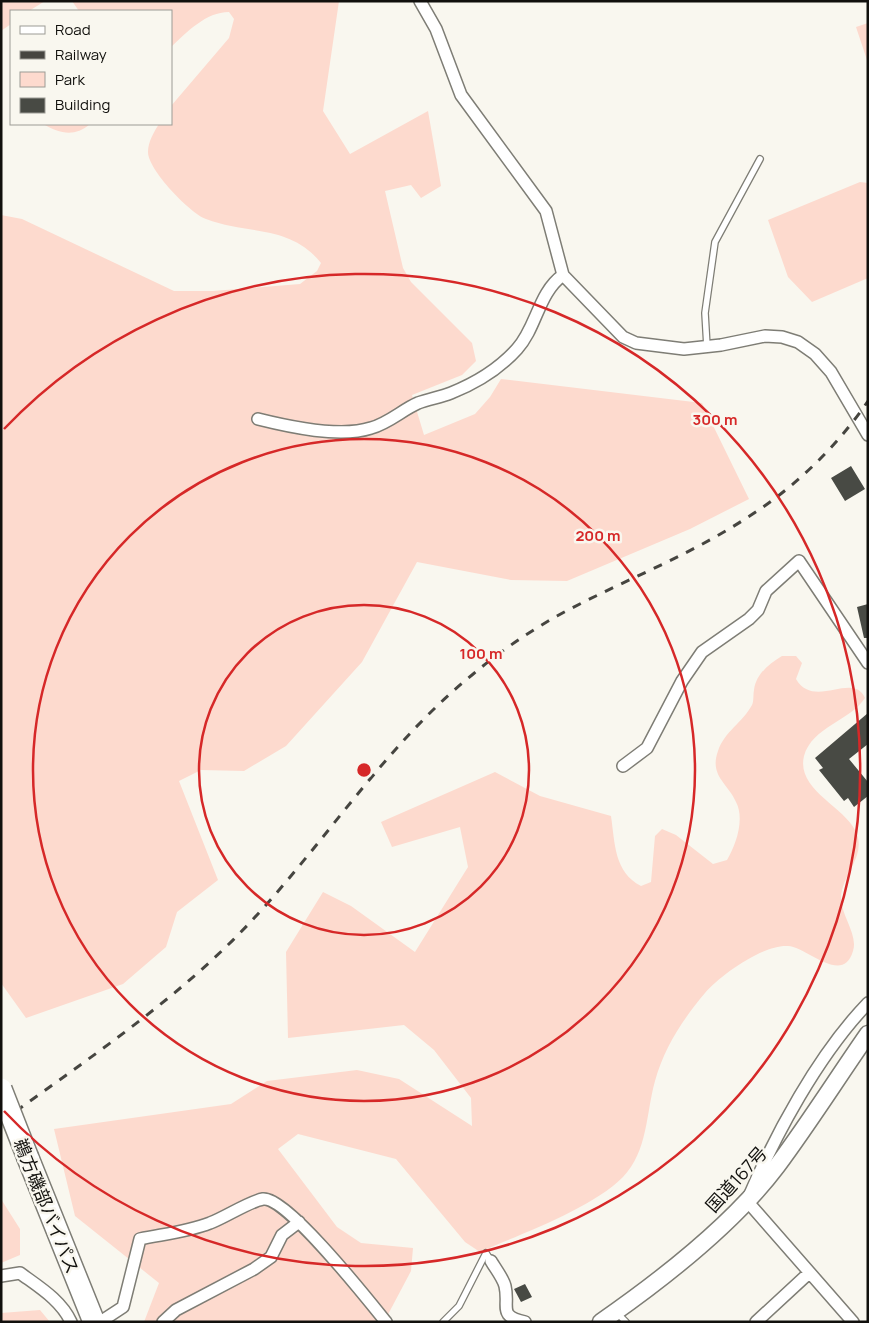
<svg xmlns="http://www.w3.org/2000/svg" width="869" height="1323" font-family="Manrope,'Noto Sans JP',sans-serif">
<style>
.green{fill:#fddace}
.building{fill:#484a44}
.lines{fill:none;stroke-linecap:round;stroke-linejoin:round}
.lane-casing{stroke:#7e7d75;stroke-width:8}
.street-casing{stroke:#7e7d75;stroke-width:14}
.secondary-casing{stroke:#7e7d75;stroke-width:19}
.highway-casing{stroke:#7e7d75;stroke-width:24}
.lane{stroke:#fff;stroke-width:5.5}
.street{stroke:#fff;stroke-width:11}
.secondary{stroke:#fff;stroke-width:16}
.highway{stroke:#fff;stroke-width:21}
.rail{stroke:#464540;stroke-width:3;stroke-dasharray:9 9;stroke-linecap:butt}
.highway-bridge-casing{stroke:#7e7d75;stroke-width:24;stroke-linecap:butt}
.highway-bridge{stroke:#fff;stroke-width:21}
.ring{fill:none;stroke:#d62828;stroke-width:2.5}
.labels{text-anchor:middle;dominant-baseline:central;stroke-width:5;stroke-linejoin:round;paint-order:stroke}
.street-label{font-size:18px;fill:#11100d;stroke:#f9f7ef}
.centre{fill:#d62828;stroke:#f9f7ef;stroke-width:2.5}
.ring-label{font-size:15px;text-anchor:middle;font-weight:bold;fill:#d62828;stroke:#f9f7ef;stroke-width:5;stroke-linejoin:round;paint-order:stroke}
</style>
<rect width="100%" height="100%" fill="#f9f7ef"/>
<!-- green -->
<path class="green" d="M 1,1 L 45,1 L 29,11 L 11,11 L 11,24 L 1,31 Z
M 72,1 L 339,1 L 323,111 L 350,154 L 428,111 L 441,186 L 421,198 L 411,185 L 385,191 L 403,268 L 411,282 L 472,343 L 476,361 L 462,375 L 412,395 L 424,435 L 475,414 L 490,397 L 501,379 L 702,403 L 749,499 L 690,529 L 567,581 L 511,580 L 417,562 L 362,662 L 286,746 L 244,771 L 201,770 L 179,781 L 218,880 L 177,912 L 166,947 L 123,984 L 26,1018 L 1,983 L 1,215 L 22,219 L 174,291 L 213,291 L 300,284 L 317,271 L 321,263 C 290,224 247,235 206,219 C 190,213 148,170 148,152 C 148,142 154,132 159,124 L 171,124 L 171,106 L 229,38 L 234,19 L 229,12 C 206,12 187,32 171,47 L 171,11 L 79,11 Z
M 868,23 L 868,63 L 856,27 Z
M 43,124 L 90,124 C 74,138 59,133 43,124 Z
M 860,182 L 868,183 L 868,278 L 812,302 L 788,277 L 768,220 Z
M 782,656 L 796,656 L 802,663 L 796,679 C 814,710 853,671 865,698 C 850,721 812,727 804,756 C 796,789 843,806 855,830 C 867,852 847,870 842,890 C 836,911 859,932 853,951 C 843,986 807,947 788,946 C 764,944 720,975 705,993 C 683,1019 664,1048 655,1081 C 646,1113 648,1151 623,1177 C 591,1209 523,1233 480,1252 L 465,1242 L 396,1159 L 298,1134 L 278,1149 L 337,1227 L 361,1243 L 413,1248 L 411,1271 L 384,1322 L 144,1322 L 159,1283 L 75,1216 L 54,1129 L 231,1104 L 267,1081 L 357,1070 L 399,1079 L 472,1126 L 471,1098 L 434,1050 L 404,1025 L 288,1038 L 286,952 L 323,892 L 351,906 L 415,952 L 468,867 L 460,827 L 392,847 L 381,822 L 495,772 L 540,796 L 611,816 C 615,843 614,872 641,886 L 651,882 L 655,836 L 662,829 L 676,835 L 713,864 L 727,860 C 736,845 745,819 736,802 C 728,783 709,776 718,751 C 724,732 743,722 752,705 C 754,701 753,695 754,690 C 756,674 769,664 782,656 Z
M 1,1199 L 20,1229 L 20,1255 L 1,1263 Z
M 40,1310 L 50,1322 L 1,1322 L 1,1313 Z"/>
<!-- building -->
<path class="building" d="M 851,466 L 865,489 L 845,501 L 831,478 Z
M 868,604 L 868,638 L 864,638 L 857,607 Z
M 868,713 L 868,744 L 849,759 L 868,782 L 868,796 L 854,807 L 848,798 L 844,801 L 819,770 L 823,768 L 815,758 Z
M 525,1284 L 532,1297 L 521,1302 L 514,1289 Z"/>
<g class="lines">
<defs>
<path id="lane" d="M 707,347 L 705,313 L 715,242 L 760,159
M 617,1313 L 626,1322
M 443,1322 L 459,1306 L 486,1253 L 491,1261"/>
<path id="street" d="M 420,1 L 436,29 L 461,95 L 546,211 L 563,275 L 623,337 L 636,343 L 684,349 L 721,345 L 765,336 L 782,337 L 798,342 L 815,354 L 831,372 L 868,435
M 258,419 C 290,427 340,438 371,428 C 389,423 402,410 418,403 C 429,399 441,397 451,393 C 476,383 499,369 517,349 C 537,327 538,293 563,275
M 623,766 L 647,748 L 682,681 L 702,652 L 749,619 L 758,610 L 766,591 L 799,561 L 868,663
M 491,1261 C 495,1268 503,1278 505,1286 C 510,1307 497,1316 525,1322
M 1,1276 L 20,1273 C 39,1287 61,1300 71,1322
M 100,1322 L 123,1307 L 140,1239 C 164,1234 187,1232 210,1223 C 224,1218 250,1201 263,1199 C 286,1196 369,1301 386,1322
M 163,1322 L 176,1310 L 254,1269 L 271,1257 L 282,1235 L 299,1222
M 756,1322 L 809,1273
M 853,1322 L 747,1201 C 775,1135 818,1055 868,1003"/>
<path id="secondary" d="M 601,1322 C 660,1281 734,1223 777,1166 C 809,1123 838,1077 868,1034"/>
<path id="highway" d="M 28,1158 L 94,1322"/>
</defs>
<!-- lane casing -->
<use href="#lane" class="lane-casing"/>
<!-- street casing -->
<use href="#street" class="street-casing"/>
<!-- secondary casing -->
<use href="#secondary" class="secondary-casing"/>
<!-- highway casing -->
<use href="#highway" class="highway-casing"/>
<!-- lane -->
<use href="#lane" class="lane"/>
<!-- street -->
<use href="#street" class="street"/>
<!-- secondary -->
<use href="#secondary" class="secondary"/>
<!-- highway -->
<use href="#highway" class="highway"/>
<!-- rail -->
<path class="rail" d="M 1,1122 C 82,1063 168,1006 239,934 C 320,851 382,748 472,675 C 498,653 527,633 557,616 C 619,582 685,558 745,519 C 793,489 836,448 868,401"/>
<defs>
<path id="highway-bridge" d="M 1,1089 L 28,1158"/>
</defs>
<!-- highway-bridge casing -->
<use href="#highway-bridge" class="highway-bridge-casing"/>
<!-- highway-bridge -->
<use href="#highway-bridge" class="highway-bridge"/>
</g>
<!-- distance rings -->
<g class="ring">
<circle cx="364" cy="770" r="165"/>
<circle cx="364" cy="770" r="331"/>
<path d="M4 429A496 496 0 1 1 4 1111"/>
</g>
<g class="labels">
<!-- street labels -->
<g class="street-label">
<text transform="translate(736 1179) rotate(-48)">国道167号</text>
<text transform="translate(47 1206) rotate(68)">鵜方磯部バイパス</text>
</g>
</g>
<circle cx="364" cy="770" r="8" class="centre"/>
<g class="ring-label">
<text x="715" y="425">300 m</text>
<text x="598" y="541">200 m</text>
<text x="481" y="659">100 m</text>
</g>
<!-- border -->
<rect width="869" height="1323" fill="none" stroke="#11100d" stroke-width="5"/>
<!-- legend -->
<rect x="10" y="10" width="162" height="115" fill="#f9f7ef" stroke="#9c9b95"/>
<rect x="20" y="26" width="25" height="8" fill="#ffffff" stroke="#9c9b95"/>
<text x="55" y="35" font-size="15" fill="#11100d">Road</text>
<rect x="20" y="51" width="25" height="8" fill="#464540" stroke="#9c9b95"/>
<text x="55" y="60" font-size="15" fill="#11100d">Railway</text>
<rect x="20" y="72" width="25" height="15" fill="#fddace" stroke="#9c9b95"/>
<text x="55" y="85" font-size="15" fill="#11100d">Park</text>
<rect x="20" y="98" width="25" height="15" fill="#484a44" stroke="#9c9b95"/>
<text x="55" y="110" font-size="15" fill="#11100d">Building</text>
</svg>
